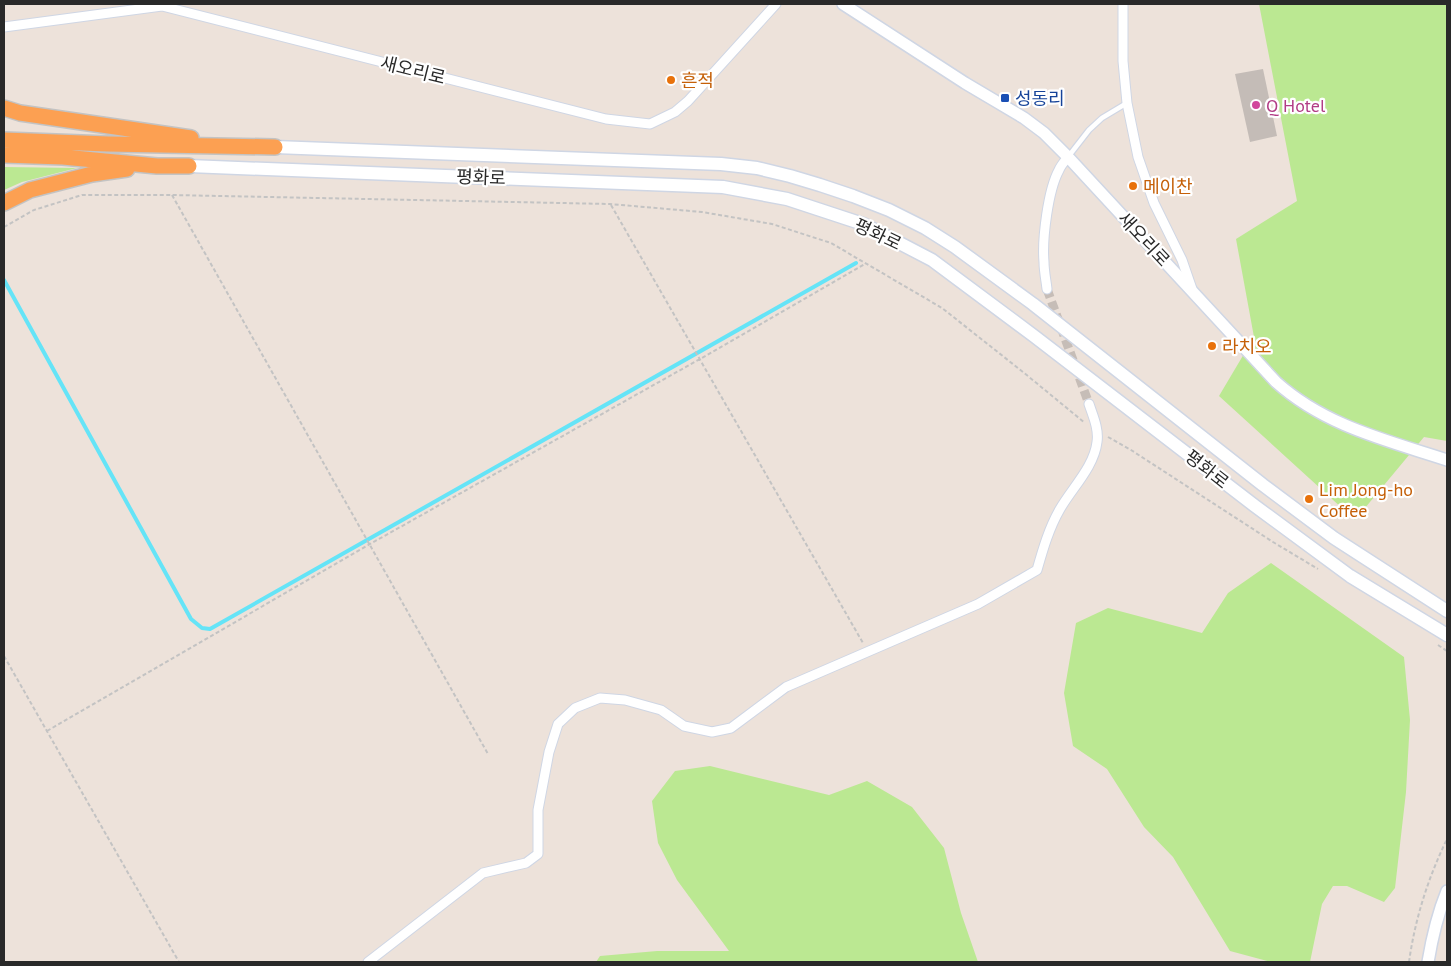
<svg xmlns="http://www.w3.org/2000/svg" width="1451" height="966" font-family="'PT Sans','Noto Sans KR',sans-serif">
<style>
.green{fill:#bbe892}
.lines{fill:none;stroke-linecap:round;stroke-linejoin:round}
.stream{stroke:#65e4f7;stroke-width:4}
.building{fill:#c4bcb7}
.minor-tunnel{stroke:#c6bdb7;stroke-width:9;stroke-dasharray:9 4.5;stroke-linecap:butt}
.service-casing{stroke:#cfd6e4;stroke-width:7}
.minor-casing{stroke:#cfd6e4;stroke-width:11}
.tertiary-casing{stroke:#cfd6e4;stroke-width:14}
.secondary-casing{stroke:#cfd6e4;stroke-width:15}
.trunk-casing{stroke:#c3c3c3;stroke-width:18}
.path{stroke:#c3c3c3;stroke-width:2;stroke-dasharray:4 2.5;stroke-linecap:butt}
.service{stroke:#fff;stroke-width:4.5}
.minor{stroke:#fff;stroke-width:9}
.tertiary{stroke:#fff;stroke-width:11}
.secondary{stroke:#fff;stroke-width:12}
.trunk{stroke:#fca052;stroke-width:15}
.food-dot{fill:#e8710a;stroke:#fff;stroke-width:2}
.transit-dot{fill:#1a4fb4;stroke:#fff;stroke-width:2}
.hotel-dot{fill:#d1479c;stroke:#fff;stroke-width:2}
.labels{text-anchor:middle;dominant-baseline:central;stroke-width:4.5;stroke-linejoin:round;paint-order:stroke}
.street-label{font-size:18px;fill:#292929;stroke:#fff}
.food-label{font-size:18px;fill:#c56008;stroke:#fff;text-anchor:start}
.transit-label{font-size:18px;fill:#164399;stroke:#fff;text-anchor:start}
.hotel-label{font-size:18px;fill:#b23c85;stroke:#fff;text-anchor:start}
</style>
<rect width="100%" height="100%" fill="#ede2da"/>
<!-- green -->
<path class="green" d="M 1259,4 L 1447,4 L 1447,441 L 1424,437 L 1355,520 L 1219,396 L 1254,337 L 1236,239 L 1297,201 Z
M 4,167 L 77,168 L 22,182 L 4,190 Z
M 1271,563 L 1404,657 L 1410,720 L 1406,792 L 1395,888 L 1384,902 L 1347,886 L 1333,886 L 1322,904 L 1310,962 L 1271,962 L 1230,951 L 1173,857 L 1144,827 L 1107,769 L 1073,746 L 1064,693 L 1076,623 L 1108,608 L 1202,633 L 1228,593 Z
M 710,766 L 829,795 L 867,781 L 912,807 L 944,848 L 961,913 L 978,962 L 596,962 L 600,956 L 657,951 L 729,951 L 677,880 L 658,843 L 652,801 L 675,771 Z"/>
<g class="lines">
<!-- stream -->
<path class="stream" d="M 4,280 L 191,619 L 202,628 L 210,629 L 856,263"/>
</g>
<!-- building -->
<path class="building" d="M 1263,69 L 1277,136 L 1250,142 L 1235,74 Z"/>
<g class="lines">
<!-- minor-tunnel -->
<path class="minor-tunnel" d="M 1047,289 L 1089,404"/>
<defs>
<path id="service" d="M 1068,157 L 1089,130 L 1102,118 L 1127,103"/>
<path id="minor" d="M 1123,4 L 1123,61 L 1127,103 L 1138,157 L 1154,203 L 1182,260 L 1192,289
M 4,27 L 162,6 L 606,119 L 650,124 L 675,112 L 688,101 L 776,4
M 1047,289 C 1046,280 1044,271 1044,262 C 1042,239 1048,190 1059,170 C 1061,165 1065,161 1068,157
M 368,962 L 483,873 L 526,863 L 538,854 L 538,810 L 549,752 L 558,724 L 575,708 L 600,698 L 625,700 L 661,710 L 684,726 L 712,732 L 731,728 L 786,687 L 978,604 L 1037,570 C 1043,549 1049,528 1060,509 C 1072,488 1094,467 1097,442 C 1099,429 1093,416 1089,404"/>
<path id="tertiary" d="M 843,4 L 965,83 L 1024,118 L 1044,133 L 1068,157 L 1276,382 C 1325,426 1386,440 1447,460
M 1428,962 C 1432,938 1438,913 1447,891"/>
<path id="secondary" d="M 275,147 L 721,164 L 757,168 L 790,176 L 820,185 L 853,196 L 889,210 L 925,228 L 955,247 L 1033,304 L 1263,485 L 1334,538 L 1447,611
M 189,166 L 723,187 L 787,199 L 863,224 L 932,260 L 1034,336 L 1255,506 L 1350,576 L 1447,635"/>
<path id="trunk" d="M 4,108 L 20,113 L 191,138
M 4,140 L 108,144 L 275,147
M 4,155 L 63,157 L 157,166 L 189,166
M 4,203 L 30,190 L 92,174 L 127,169"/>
</defs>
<!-- service casing -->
<use href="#service" class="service-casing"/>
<!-- minor casing -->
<use href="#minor" class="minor-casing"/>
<!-- tertiary casing -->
<use href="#tertiary" class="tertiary-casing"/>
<!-- secondary casing -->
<use href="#secondary" class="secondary-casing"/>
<!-- trunk casing -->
<use href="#trunk" class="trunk-casing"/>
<!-- path -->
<path class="path" d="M 172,195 L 488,754
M 611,205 L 863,643
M 4,227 L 34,210 L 82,195 L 172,195 L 610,204 L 702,212 L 772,224 L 831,243 L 942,308 L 1023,372 L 1085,423
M 1108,437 L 1131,450 L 1273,542 L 1318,569
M 1438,645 L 1447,651
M 4,656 L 179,962
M 47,731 L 370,544 L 700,359 L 865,264
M 1409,962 C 1415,919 1428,878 1447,839"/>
<!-- service -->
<use href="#service" class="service"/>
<!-- minor -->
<use href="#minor" class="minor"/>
<!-- tertiary -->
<use href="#tertiary" class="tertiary"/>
<!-- secondary -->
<use href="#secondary" class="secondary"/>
<!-- trunk -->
<use href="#trunk" class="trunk"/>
</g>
<!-- markers -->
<g class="food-dot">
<circle cx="671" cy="80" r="5"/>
<circle cx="1133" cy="186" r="5"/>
<circle cx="1212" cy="346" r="5"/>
<circle cx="1309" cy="499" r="5"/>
</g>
<rect class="transit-dot" x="1000" y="93" width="10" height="10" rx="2.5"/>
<circle class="hotel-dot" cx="1256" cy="105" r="5"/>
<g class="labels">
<!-- street labels -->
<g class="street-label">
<text transform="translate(413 70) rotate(14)">새오리로</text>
<text transform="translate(481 177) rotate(2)">평화로</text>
<text transform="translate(878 234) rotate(25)">평화로</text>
<text transform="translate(1144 239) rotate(47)">새오리로</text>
<text transform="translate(1207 469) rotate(38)">평화로</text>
</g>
<!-- food labels -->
<g class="food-label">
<text x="681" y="80">흔적</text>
<text x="1143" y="186">메이찬</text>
<text x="1222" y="346">라치오</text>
<text x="1319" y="489">Lim Jong-ho<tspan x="1319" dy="21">Coffee</tspan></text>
</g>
<!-- transit labels -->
<g class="transit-label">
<text x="1015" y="98">성동리</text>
</g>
<!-- hotel labels -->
<g class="hotel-label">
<text x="1266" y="105">Q Hotel</text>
</g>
</g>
<!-- border -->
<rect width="1451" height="966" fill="none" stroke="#292929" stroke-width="10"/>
</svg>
